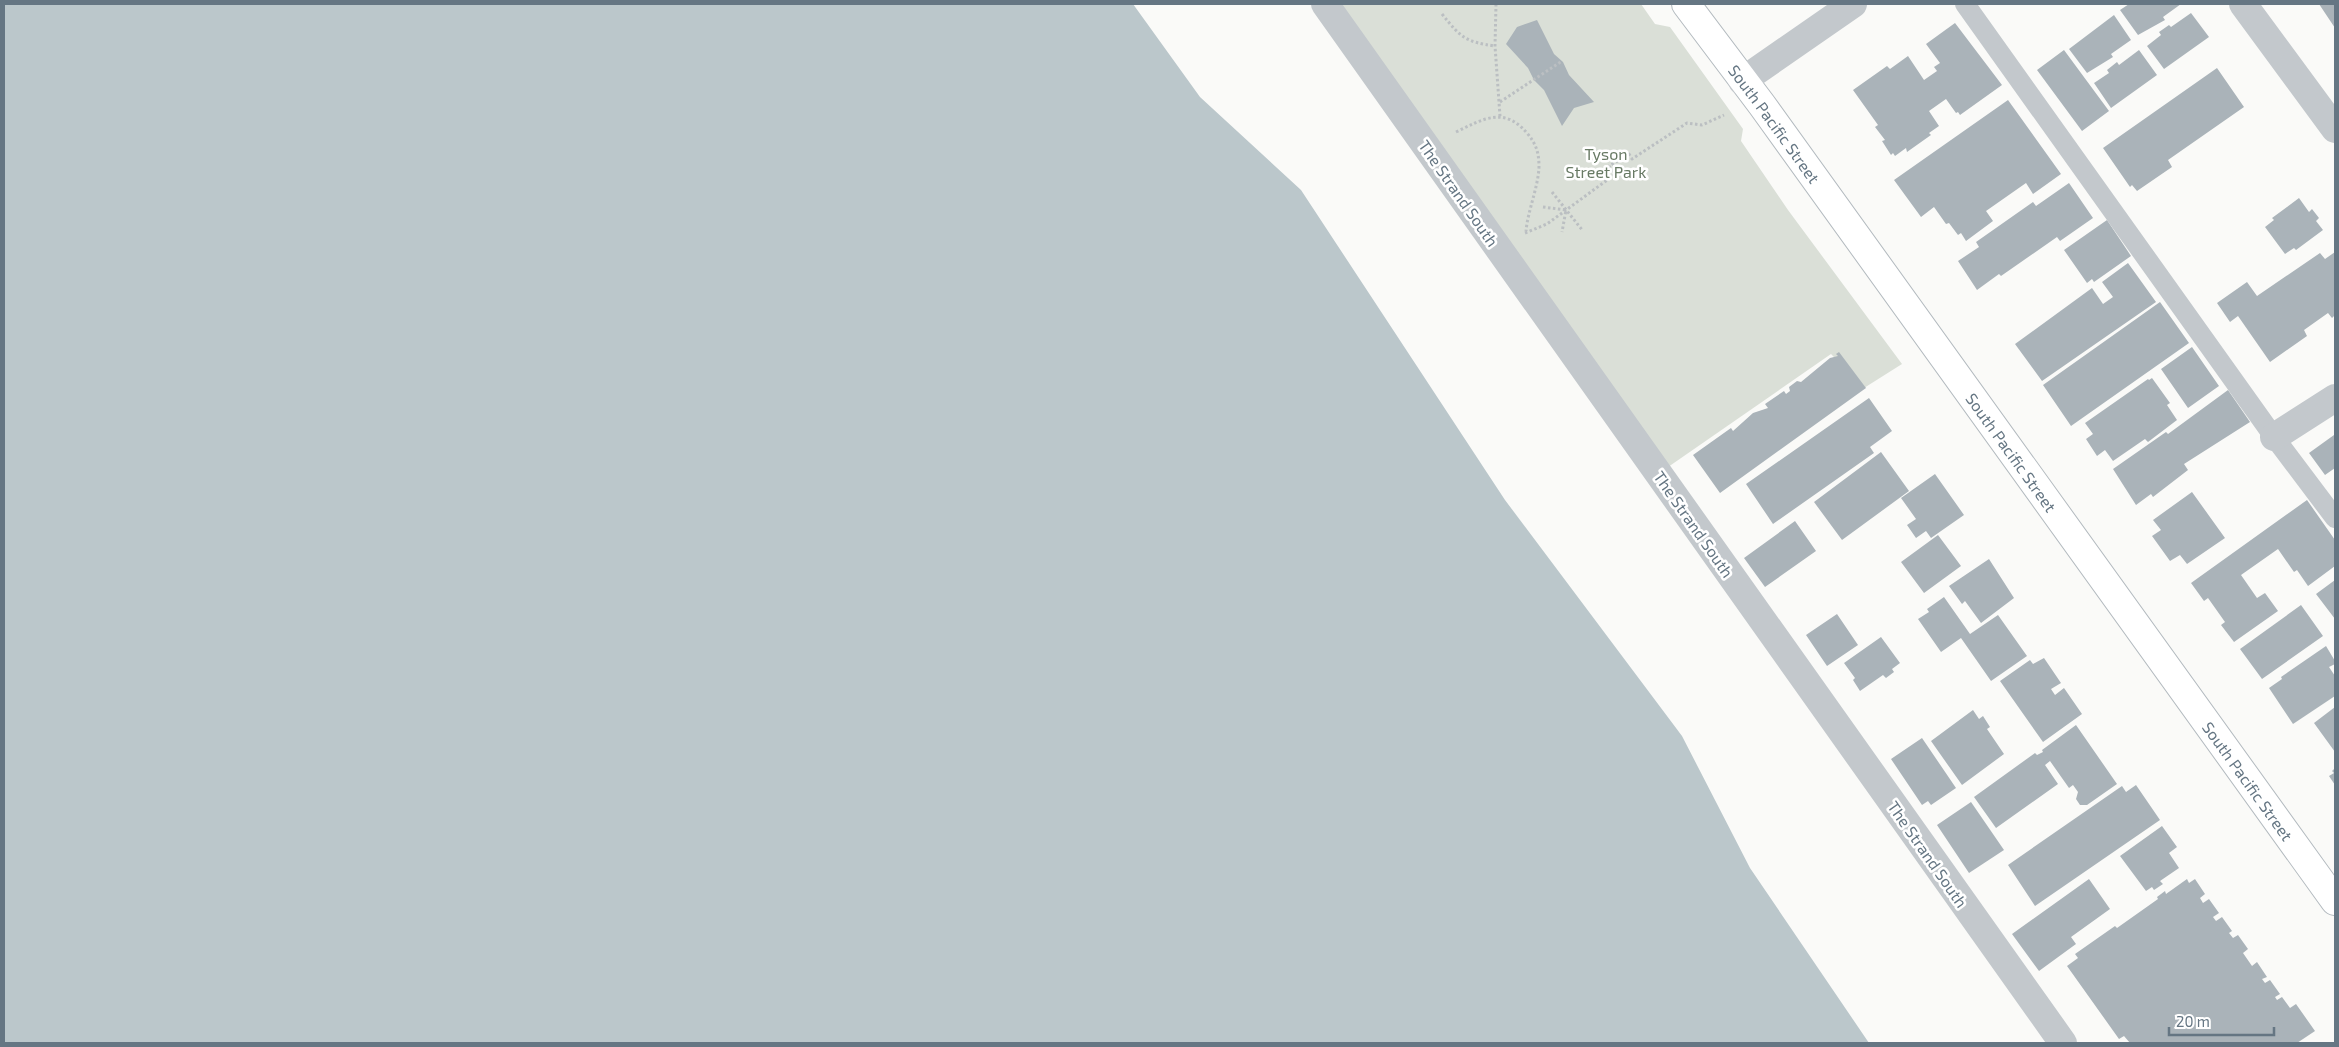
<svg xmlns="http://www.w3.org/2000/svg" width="2339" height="1047" font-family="'Exo 2',sans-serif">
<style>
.green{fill:#dadfd7}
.water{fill:#bbc7cb}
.building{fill:#aab3b9}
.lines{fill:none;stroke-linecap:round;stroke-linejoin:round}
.secondary-casing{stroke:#b3babf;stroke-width:30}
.path{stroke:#bbbfc2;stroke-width:3;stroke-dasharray:2.5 2.5;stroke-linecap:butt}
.service{stroke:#c3c8cc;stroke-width:20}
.minor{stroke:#c3c8cc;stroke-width:28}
.secondary{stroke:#fff;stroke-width:28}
.labels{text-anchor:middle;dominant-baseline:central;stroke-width:5;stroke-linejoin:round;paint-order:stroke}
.street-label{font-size:16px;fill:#657683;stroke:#fff}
.park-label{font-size:16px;fill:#687a64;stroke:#fff}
</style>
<rect width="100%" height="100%" fill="#fafaf8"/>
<!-- green -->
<path class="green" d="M 1338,4 L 1641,4 L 1655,24 L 1670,27 L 1743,129 L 1741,141 L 1788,210 L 1902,364 L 1864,388 L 1831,354 L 1658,474 Z"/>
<!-- water -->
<path class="water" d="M 4,4 L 1133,4 L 1200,97 L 1301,190 L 1505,500 L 1682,736 L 1750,868 L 1869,1043 L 4,1043 Z"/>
<!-- building -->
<path class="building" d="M 2129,4 L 2181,4 L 2163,17 L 2165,20 L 2138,35 L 2120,10 Z
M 2319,4 L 2335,4 L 2335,28 Z
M 2191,13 L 2209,37 L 2164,69 L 2147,46 L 2161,35 L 2159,32 L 2169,25 L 2171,27 Z
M 2114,15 L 2131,40 L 2111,54 L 2113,57 L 2087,73 L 2069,49 Z
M 1537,20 L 1554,54 L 1563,62 L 1569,75 L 1594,102 L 1574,108 L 1562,126 L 1544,90 L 1534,80 L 1528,68 L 1506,44 L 1517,27 Z
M 1955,23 L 2002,85 L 1960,115 L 1958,112 L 1956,113 L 1946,99 L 1929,111 L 1939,126 L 1929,133 L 1931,135 L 1907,152 L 1906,148 L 1895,156 L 1893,153 L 1891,155 L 1882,141 L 1885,140 L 1875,127 L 1878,125 L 1853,90 L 1887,66 L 1890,69 L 1908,56 L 1924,80 L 1937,71 L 1934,67 L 1940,63 L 1926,44 Z
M 2064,50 L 2109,111 L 2082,131 L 2037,70 Z
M 2139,50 L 2157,75 L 2111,108 L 2094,83 L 2109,73 L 2107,70 L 2117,62 L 2119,65 Z
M 2217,68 L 2244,107 L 2168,160 L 2172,167 L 2137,191 L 2132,185 L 2130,187 L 2103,148 Z
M 2008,100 L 2061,174 L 2033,194 L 2026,183 L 1986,211 L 1993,221 L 1966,241 L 1961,233 L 1958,235 L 1949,223 L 1946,224 L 1934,207 L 1921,217 L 1894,180 Z
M 2069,183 L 2093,218 L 2060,241 L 2057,237 L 2001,276 L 1999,274 L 1977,290 L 1958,261 L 1979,247 L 1976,242 L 2033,202 L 2036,206 Z
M 2299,198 L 2309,212 L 2312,209 L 2319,218 L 2316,221 L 2323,230 L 2296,250 L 2294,248 L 2285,254 L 2265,227 L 2274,220 L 2272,218 Z
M 2107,220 L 2131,256 L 2094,282 L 2092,279 L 2087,283 L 2064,250 Z
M 2335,252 L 2335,315 L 2332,318 L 2328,313 L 2304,330 L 2307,336 L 2270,362 L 2238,316 L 2230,322 L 2217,303 L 2247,282 L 2257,296 L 2320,253 L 2325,259 Z
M 2128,263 L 2156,302 L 2042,381 L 2015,344 L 2092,288 L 2103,304 L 2113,297 L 2102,282 Z
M 2160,302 L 2189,343 L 2071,426 L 2043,385 Z
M 2192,347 L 2219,386 L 2188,408 L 2161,369 Z
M 1839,352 L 1866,388 L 1720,493 L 1693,455 L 1731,428 L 1733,431 L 1753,413 L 1768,408 L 1765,404 L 1784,391 L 1786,394 L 1790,391 L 1789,387 L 1797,381 L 1801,382 L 1830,358 L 1838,356 L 1836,354 Z
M 2152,378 L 2170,403 L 2167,405 L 2177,420 L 2148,442 L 2145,439 L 2113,461 L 2105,450 L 2097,456 L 2086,439 L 2093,434 L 2085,423 L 2148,379 L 2149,380 Z
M 2228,390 L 2250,422 L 2184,464 L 2188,470 L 2153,497 L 2151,494 L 2136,505 L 2113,469 L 2166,432 L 2168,434 Z
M 1869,398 L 1892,431 L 1870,447 L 1874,453 L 1773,524 L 1746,484 Z
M 2334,435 L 2335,468 L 2325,475 L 2309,453 Z
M 1881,452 L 1909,491 L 1842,540 L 1814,502 Z
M 1935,474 L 1964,515 L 1931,538 L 1926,531 L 1916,538 L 1907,525 L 1916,519 L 1901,498 Z
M 2192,492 L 2225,538 L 2187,564 L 2180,555 L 2170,561 L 2152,536 L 2161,530 L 2153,520 Z
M 2307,500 L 2335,540 L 2335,566 L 2308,586 L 2297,570 L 2294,572 L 2278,549 L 2241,575 L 2257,598 L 2265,593 L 2278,611 L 2234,642 L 2221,625 L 2225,622 L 2208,598 L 2204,601 L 2191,583 Z
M 1795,521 L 1816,551 L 1765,587 L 1744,558 Z
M 1938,535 L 1961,566 L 1924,593 L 1901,562 Z
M 1989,559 L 2014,598 L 1981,623 L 1965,601 L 1962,604 L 1949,586 Z
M 2335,580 L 2335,619 L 2316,594 Z
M 1944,597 L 1970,634 L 1998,615 L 2027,656 L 1991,681 L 1961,638 L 1941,652 L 1918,619 L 1929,612 L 1927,609 Z
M 2301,605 L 2323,636 L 2262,679 L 2240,649 Z
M 1837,614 L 1858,645 L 1827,666 L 1806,635 Z
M 1881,637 L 1900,663 L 1892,669 L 1894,672 L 1886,678 L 1883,675 L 1860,691 L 1853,680 L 1855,678 L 1844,663 Z
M 2326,646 L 2335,661 L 2335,664 L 2329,667 L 2335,676 L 2335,696 L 2293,724 L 2269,688 L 2282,679 L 2281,677 Z
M 2044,658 L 2061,683 L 2051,689 L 2055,695 L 2064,688 L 2082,714 L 2043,742 L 2000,681 L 2030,660 L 2033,664 Z
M 2335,707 L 2335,752 L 2314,723 Z
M 1973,710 L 1979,719 L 1983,716 L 1990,727 L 1987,729 L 2004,754 L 1962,785 L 1931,741 Z
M 2076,725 L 2117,784 L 2087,805 L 2080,805 L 2076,799 L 2078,792 L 2073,785 L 2069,788 L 2050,761 L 2045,765 L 2058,784 L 1996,828 L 1974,797 L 2035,753 L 2037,755 L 2043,752 L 2042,750 Z
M 1922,738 L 1956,788 L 1931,805 L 1928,801 L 1922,805 L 1891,759 Z
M 2335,768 L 2335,785 L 2329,776 L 2334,773 L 2332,771 Z
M 2136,785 L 2160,820 L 2035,906 L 2008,865 L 2122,786 L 2126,792 Z
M 1971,802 L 2004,850 L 1969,873 L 1937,825 Z
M 2162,826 L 2177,847 L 2169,853 L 2179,868 L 2160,881 L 2163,884 L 2154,890 L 2152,887 L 2146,891 L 2120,856 Z
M 2089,879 L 2110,909 L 2071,937 L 2076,944 L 2039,971 L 2012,934 Z
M 2187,879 L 2189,883 L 2195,879 L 2205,894 L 2200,898 L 2203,903 L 2209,899 L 2219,913 L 2213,917 L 2216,921 L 2222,917 L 2232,931 L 2229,933 L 2233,938 L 2238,935 L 2248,949 L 2243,953 L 2252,966 L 2257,962 L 2267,977 L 2262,979 L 2265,983 L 2270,980 L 2280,994 L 2275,997 L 2277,1000 L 2282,997 L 2290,1008 L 2296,1004 L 2315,1031 L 2297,1043 L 2130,1043 L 2124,1036 L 2119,1039 L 2067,966 L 2078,958 L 2075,954 L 2115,926 L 2117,928 L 2158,899 L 2157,897 L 2165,891 L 2166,894 Z"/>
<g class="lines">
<defs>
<g id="secondary">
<path id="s1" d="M 1686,4 L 1762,105 L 2335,901"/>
</g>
</defs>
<!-- secondary casing -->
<use href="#secondary" class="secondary-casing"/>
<!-- path -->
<path class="path" d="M 1496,4 L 1495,46 L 1500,116
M 1442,14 C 1461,38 1466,42 1495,46
M 1500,102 L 1562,61
M 1456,132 C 1483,119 1504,106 1527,133 C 1536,144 1539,152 1539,167 C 1538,188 1528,210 1526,231
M 1552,192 L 1583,231
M 1543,207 L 1566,210 L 1562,232
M 1525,233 L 1547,224 L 1614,175 L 1609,166 L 1629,154 L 1632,159 L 1687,123 L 1702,125 L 1724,115"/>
<!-- service -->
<path class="service" d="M 1965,4 L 2274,437 L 2335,518"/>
<!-- minor -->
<path class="minor" d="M 1325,4 L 2063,1043
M 2243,4 L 2335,129
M 1742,81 L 1853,4
M 2274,437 L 2335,398"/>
<!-- secondary -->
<use href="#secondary" class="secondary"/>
</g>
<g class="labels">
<!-- street labels -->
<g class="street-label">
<text stroke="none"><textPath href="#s1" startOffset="149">South Pacific Street</textPath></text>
<text transform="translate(1459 193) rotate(55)">The Strand South</text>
<text stroke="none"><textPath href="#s1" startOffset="554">South Pacific Street</textPath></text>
<text transform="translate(1694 524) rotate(55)">The Strand South</text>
<text stroke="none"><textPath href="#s1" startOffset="959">South Pacific Street</textPath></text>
<text transform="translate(1928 854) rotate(55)">The Strand South</text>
</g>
<!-- park labels -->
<g class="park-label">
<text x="1606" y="153">Tyson<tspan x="1606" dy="18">Street Park</tspan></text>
</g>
</g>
<!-- border -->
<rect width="2339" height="1047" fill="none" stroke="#657683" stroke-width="10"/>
<!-- scale -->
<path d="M2169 1027v8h105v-8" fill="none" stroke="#657683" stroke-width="2.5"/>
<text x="2176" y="1027" font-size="15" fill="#657683" stroke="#ffffff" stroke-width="4" paint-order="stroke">20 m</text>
</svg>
